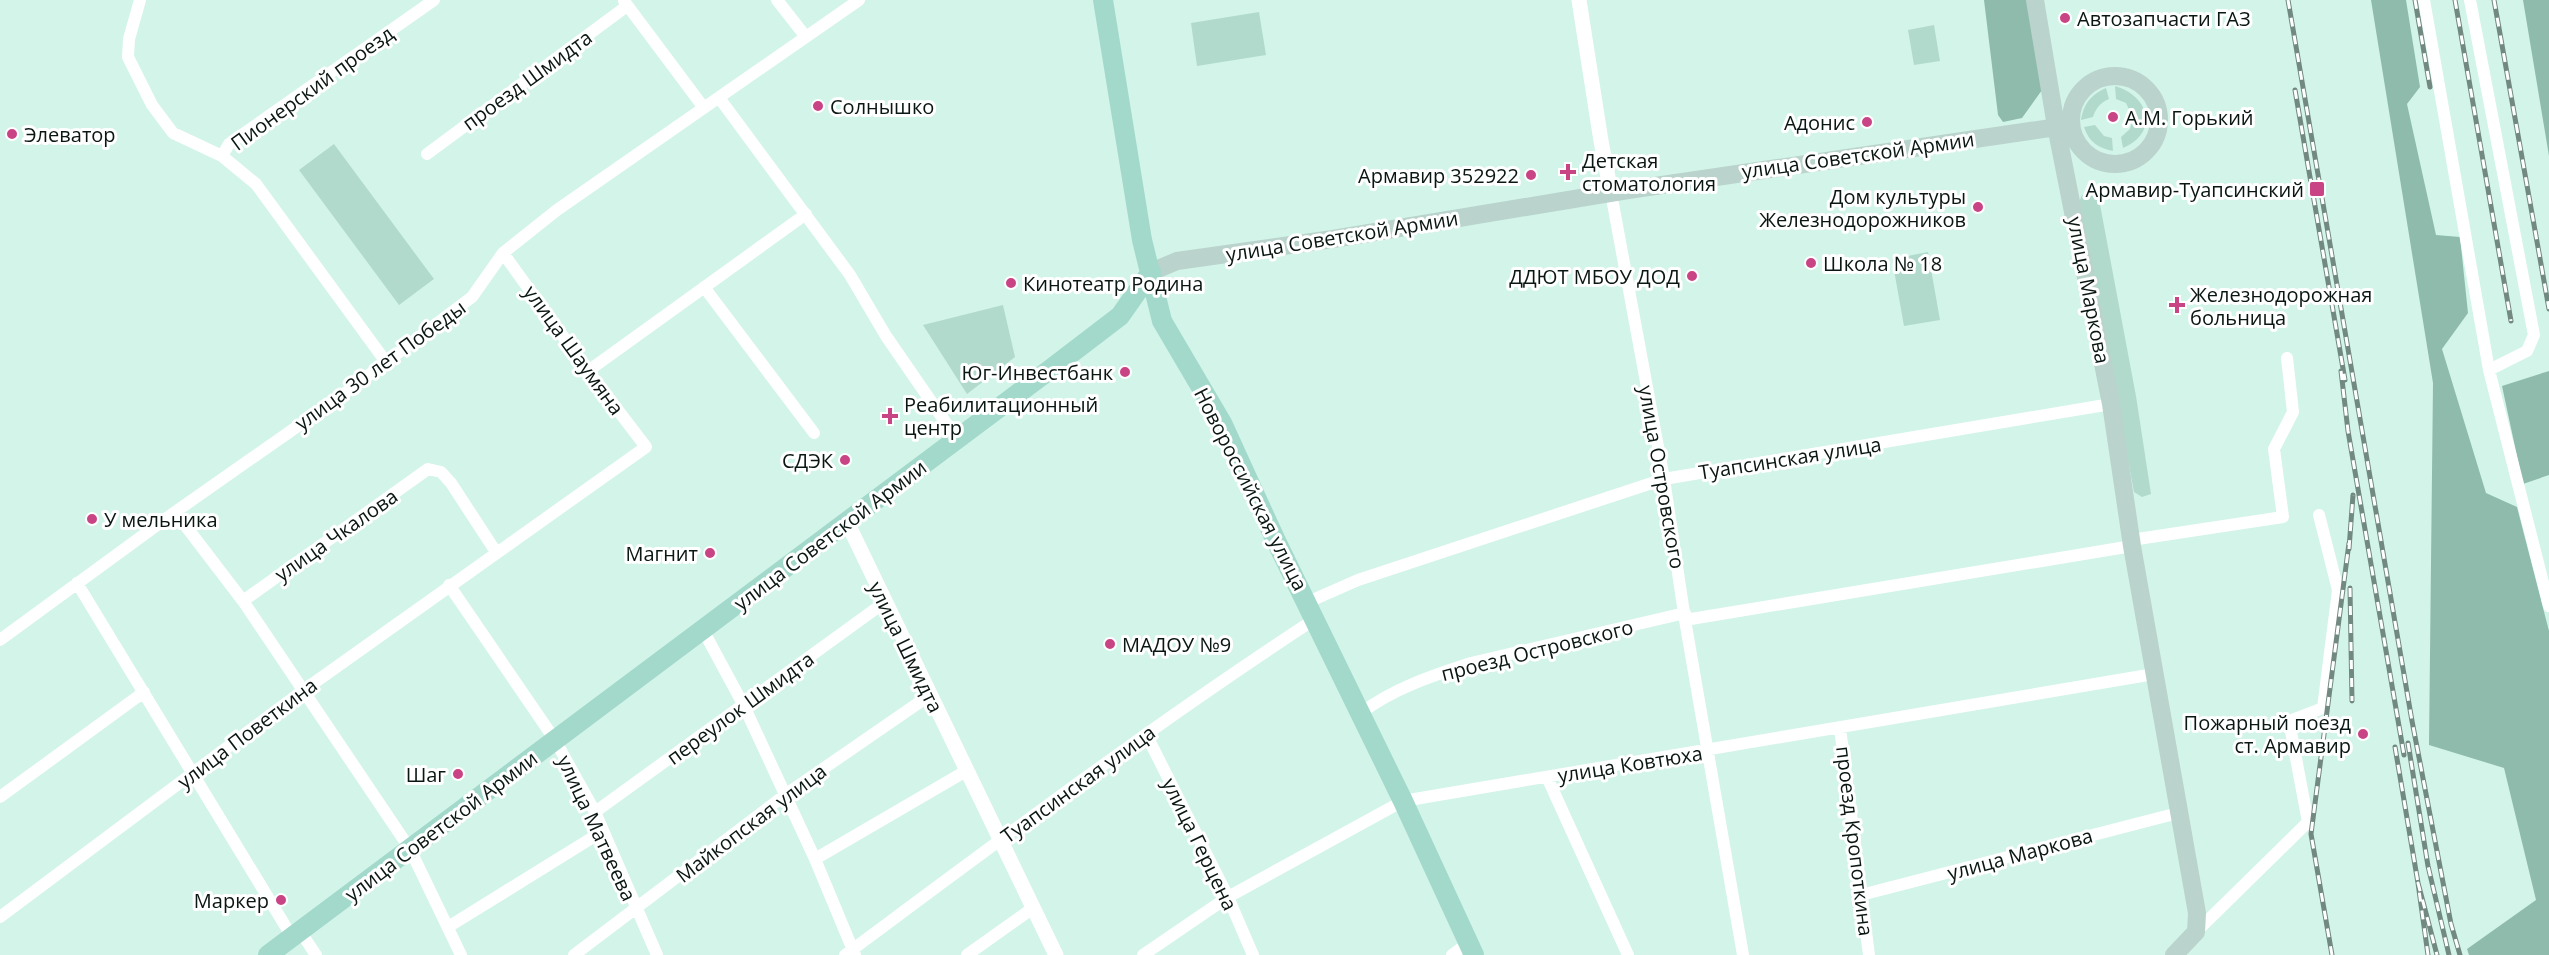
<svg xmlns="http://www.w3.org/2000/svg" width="2549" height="955" font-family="'Open Sans',sans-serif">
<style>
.green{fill:#b1dacd}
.forest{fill:#8fbbad}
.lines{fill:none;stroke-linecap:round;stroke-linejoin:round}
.minor{stroke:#fff;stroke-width:12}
.tertiary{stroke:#fff;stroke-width:15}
.secondary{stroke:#bad3cc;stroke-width:18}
.primary{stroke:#a3d9cb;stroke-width:20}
.rail-casing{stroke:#728982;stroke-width:5}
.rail{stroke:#fff;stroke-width:3;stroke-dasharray:9;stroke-linecap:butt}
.poi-dot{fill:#c94485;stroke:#fff;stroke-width:2}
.labels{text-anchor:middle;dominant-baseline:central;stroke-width:6;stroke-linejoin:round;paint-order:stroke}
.poi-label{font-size:20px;fill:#0a1613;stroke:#fff;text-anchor:start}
.street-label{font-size:20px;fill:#0a1613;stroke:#fff}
</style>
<rect width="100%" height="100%" fill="#d3f4e9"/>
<!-- green -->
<path class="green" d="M 1259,12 L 1266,55 L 1197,66 L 1191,23 Z
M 1934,25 L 1940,61 L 1914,65 L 1908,30 Z
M 2115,86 C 2150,96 2159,133 2123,148 L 2121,137 L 2130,129 L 2133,118 L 2126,103 L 2116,99 Z
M 2106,88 L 2109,99 C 2100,103 2096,108 2093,117 L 2081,120 C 2084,103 2091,95 2106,88 Z
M 2095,125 L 2104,136 L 2112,138 L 2113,151 C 2098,148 2089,142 2084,127 Z
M 334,144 L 434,279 L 399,305 L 299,170 Z
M 2098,194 L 2136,396 L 2151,494 L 2142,497 L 2134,492 L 2079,202 L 2082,195 Z
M 1928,252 L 1940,320 L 1904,326 L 1892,259 Z
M 1003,305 L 1015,357 L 967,394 L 923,325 Z"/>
<!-- forest -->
<path class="forest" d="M 1984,0 L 2027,0 L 2042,90 L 2022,118 L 2003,122 L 1998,115 Z
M 2371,0 L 2406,0 L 2420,87 L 2407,104 L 2436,235 L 2460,237 L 2468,313 L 2442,349 L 2486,493 L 2517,507 L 2549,631 L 2549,955 L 2469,955 L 2467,949 L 2536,900 L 2504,768 L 2429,745 L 2433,383 Z
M 2523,0 L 2549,0 L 2549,156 Z
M 2549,371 L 2549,475 L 2523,484 L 2502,386 Z"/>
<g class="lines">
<!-- minor -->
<path class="minor" d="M 140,0 L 129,39 L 128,57 L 152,105 L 173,133 L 222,156 L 256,184 L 386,362
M 777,0 L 806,37
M 2424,0 L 2489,370 L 2549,606
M 2470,0 L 2534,335 L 2527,351 L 2489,370
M 624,1 L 704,108
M 720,99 L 850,275 L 886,336 L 957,439
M 427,154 L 627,6
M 222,156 L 229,144 L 434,0
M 1611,193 L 1664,479 L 1685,620 L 1743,955
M 704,287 L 814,433
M 588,371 L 806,214
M 175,512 L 243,601 L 410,849 L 461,955
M 2131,540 L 2283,517 L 2274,449 L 2293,412 L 2287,358
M 77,583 L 292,937
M 449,585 L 555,740 L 595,812 L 657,955
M 243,601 L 428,469 L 441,472 L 451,483 L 496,552
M 1308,602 L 1358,580 L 1664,479 L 2111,404
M 1685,620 L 2132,546
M 703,630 L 744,706 L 815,859 L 855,955
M 0,640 L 175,512 L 345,393 L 472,297 L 503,253 L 557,210 L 859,0
M 1361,713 C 1392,689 1434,675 1471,663 L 1685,613
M 1840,728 L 1869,955
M 1146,734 L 1228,897 L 1253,955
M 1547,777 L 1628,955
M 0,797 L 144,692
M 595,812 L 885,602
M 815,859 L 966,771
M 1861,895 L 2178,813
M 0,917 L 304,690 L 646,447 L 588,371 L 503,253
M 448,927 L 603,831
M 300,931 L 316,955
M 2196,932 L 2308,822 L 2289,721 L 2323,708 L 2338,590 L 2319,515
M 574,955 L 785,795 L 930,695
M 845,955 C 1000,840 1154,724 1315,619
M 967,955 L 1033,908
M 1143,955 L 1228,897 L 1403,801 L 2154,674
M 1452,955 L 1468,943"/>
<!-- tertiary -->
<path class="tertiary" d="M 1579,0 L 1601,141 L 1611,193
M 847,522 L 1056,955"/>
<!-- secondary -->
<path class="secondary" d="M 2035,0 L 2056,126 L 2111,404 L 2132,546 L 2197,913 L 2196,932 L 2174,955
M2071 120a44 44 0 1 1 88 0a44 44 0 1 1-88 0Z
M 1151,272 L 1177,261 L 1333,239 L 1628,190 L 2071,125"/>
<!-- primary -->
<path class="primary" d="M 1103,0 L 1142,240 L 1162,321 L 1222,423 L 1276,541 L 1403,801 L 1474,955
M 268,955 L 1052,368 L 1120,316 L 1151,272"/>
<defs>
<path id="rail" d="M 2288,0 L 2412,721 L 2451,924 L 2460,955
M 2415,0 L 2430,87
M 2455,0 L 2511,321
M 2494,0 L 2549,309
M 2295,90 L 2345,380
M 2341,371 L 2348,431 L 2404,755
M 2349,549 L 2353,495
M 2350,588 L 2352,701
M 2408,743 L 2428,866 L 2449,955
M 2395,747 L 2418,883
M 2332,955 L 2311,834 L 2349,543
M 2428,955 L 2418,883 L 2437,955"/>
</defs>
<!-- rail casing -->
<use href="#rail" class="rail-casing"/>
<!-- rail -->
<use href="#rail" class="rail"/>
</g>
<!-- markers -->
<g class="poi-dot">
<circle cx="2065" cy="18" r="6"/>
<circle cx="818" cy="106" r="6"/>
<circle cx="2113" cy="117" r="6"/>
<circle cx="1867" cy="122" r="6"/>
<circle cx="12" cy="134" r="6"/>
<path d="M1565 163h6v6h6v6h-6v6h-6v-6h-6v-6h6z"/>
<circle cx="1531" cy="175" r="6"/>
<rect x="2309" y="181" width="16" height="16" rx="3"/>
<circle cx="1978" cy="207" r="6"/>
<circle cx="1811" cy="263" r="6"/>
<circle cx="1692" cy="276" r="6"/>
<circle cx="1011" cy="283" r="6"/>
<path d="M2174 296h6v6h6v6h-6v6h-6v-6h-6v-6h6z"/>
<circle cx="1125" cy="372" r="6"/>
<path d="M887 407h6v6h6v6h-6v6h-6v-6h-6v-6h6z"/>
<circle cx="845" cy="460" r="6"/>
<circle cx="92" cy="519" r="6"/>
<circle cx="710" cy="553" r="6"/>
<circle cx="1110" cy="644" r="6"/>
<circle cx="2363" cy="734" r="6"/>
<circle cx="458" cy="774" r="6"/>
<circle cx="281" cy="900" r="6"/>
</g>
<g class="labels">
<!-- poi labels -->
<g class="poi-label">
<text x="2077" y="18">Автозапчасти ГАЗ</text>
<text x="830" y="106">Солнышко</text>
<text x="2125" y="117">А.М. Горький</text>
<text x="1855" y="122" text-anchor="end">Адонис</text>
<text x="24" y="134">Элеватор</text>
<text x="1582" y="160">Детская<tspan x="1582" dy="23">стоматология</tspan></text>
<text x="1519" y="175" text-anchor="end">Армавир 352922</text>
<text x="2304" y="189" text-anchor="end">Армавир-Туапсинский</text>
<text x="1966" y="196" text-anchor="end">Дом культуры<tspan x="1966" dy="23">Железнодорожников</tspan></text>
<text x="1823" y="263">Школа № 18</text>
<text x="1680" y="276" text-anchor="end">ДДЮТ МБОУ ДОД</text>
<text x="1023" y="283">Кинотеатр Родина</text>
<text x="2190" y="294">Железнодорожная<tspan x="2190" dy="23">больница</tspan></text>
<text x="1113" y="372" text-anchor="end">Юг-Инвестбанк</text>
<text x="904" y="404">Реабилитационный<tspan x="904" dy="23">центр</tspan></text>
<text x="833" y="460" text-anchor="end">СДЭК</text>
<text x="104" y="519">У мельника</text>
<text x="698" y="553" text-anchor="end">Магнит</text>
<text x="1122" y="644">МАДОУ №9</text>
<text x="2351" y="722" text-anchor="end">Пожарный поезд<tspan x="2351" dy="23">ст. Армавир</tspan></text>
<text x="446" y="774" text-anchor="end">Шаг</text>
<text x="269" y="900" text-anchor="end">Маркер</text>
</g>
<!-- street labels -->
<g class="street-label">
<text transform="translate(527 80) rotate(-36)">проезд Шмидта</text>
<text transform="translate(312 88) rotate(-36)">Пионерский проезд</text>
<text transform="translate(1858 155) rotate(-8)">улица Советской Армии</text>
<text transform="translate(1342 236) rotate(-9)">улица Советской Армии</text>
<text transform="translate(2089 290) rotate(79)">улица Маркова</text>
<text transform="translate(574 350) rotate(54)">улица Шаумяна</text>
<text transform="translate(380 365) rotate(-36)">улица 30 лет Победы</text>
<text transform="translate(1790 458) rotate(-9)">Туапсинская улица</text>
<text transform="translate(1662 477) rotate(80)">улица Островского</text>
<text transform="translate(1251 489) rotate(63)">Новороссийская улица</text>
<text transform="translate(336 535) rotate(-35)">улица Чкалова</text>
<text transform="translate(830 535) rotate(-37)">улица Советской Армии</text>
<text transform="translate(906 647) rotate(64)">улица Шмидта</text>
<text transform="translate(1537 650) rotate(-14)">проезд Островского</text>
<text transform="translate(740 708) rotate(-36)">переулок Шмидта</text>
<text transform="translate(247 733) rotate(-37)">улица Поветкина</text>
<text transform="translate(1630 764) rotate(-9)">улица Ковтюха</text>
<text transform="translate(1078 784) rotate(-36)">Туапсинская улица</text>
<text transform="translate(751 823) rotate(-37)">Майкопская улица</text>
<text transform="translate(441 826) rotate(-37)">улица Советской Армии</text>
<text transform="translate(597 828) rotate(65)">улица Матвеева</text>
<text transform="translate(1855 841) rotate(83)">проезд Кропоткина</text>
<text transform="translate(1200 844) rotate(64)">улица Герцена</text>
<text transform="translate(2020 854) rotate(-15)">улица Маркова</text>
</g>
</g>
</svg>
